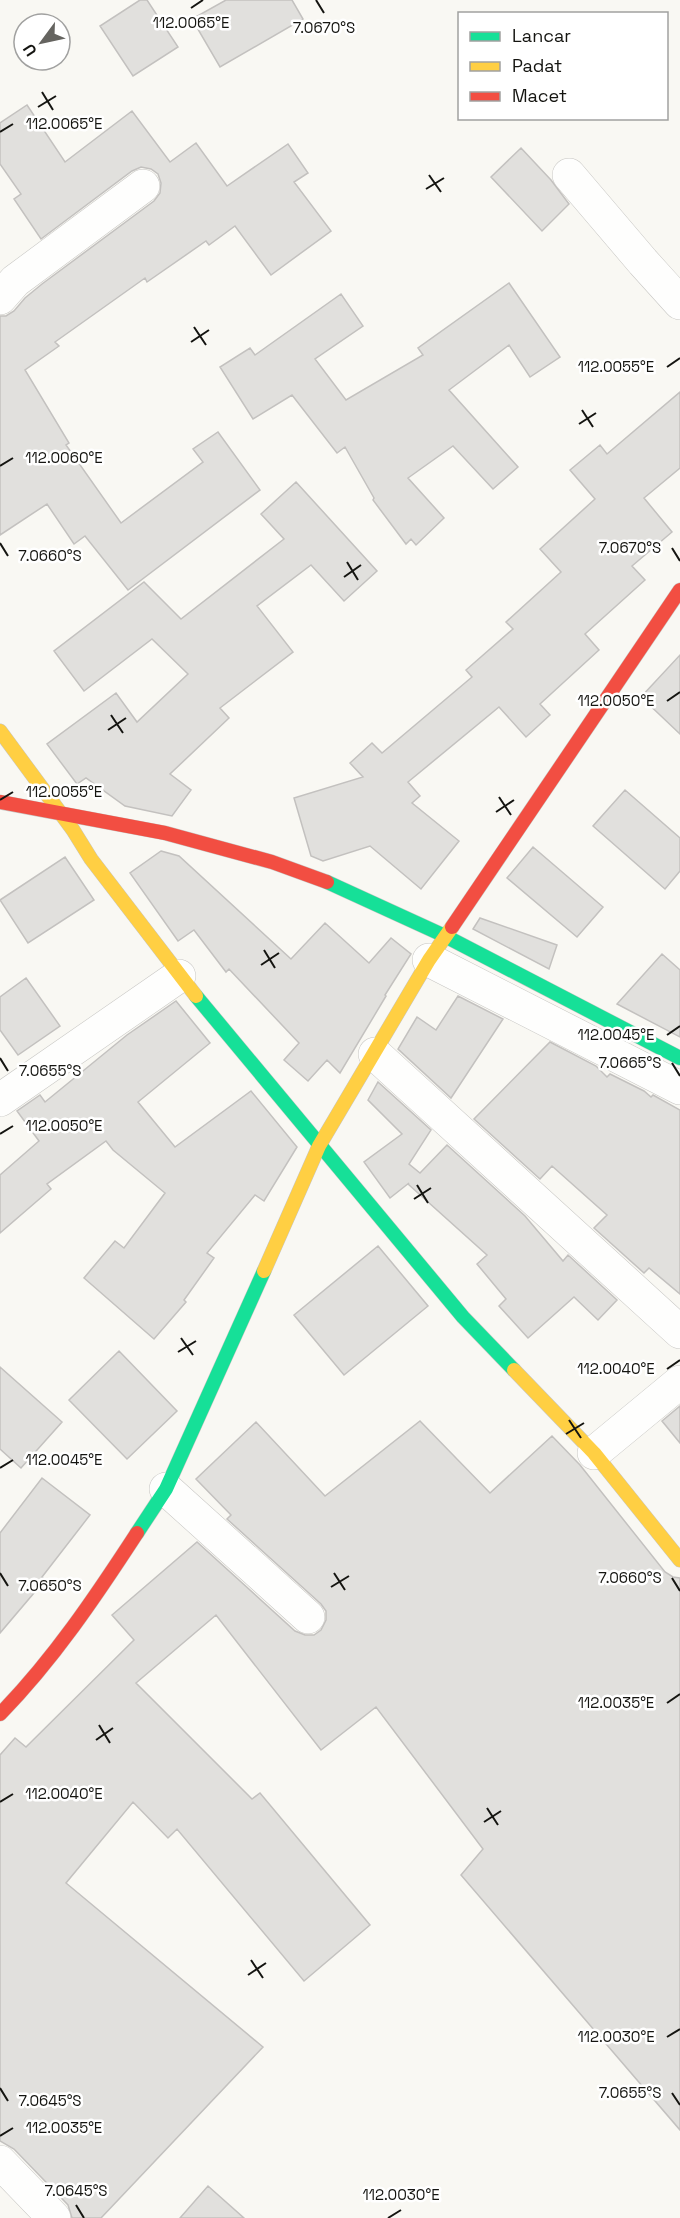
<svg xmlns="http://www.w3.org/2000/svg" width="680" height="2218" font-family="'Space Grotesk',sans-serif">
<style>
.building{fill:#e1e0dd;stroke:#c3c1bf;stroke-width:1.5}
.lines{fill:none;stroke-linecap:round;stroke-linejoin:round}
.street-casing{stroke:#c7c6c3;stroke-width:34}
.fast-casing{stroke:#c7c6c3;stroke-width:15}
.slow-casing{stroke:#c7c6c3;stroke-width:15}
.jam-casing{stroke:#c7c6c3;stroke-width:15}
.street{stroke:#fefefd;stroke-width:33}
.fast{stroke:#16e098;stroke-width:14}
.slow{stroke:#ffcf43;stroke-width:14}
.jam{stroke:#f24e42;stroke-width:14}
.ticks{fill:none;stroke:#151511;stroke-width:2}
.ticks-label{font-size:15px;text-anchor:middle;fill:#151511;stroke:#fff;stroke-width:5;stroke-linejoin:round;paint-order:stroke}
</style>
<rect width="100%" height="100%" fill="#f9f8f3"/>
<!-- building -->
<path class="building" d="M 140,0 L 147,0 L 178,47 L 133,76 L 100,26 Z
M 226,0 L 292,0 L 303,19 L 220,67 L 192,19 Z
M 27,105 L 65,162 L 132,111 L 170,162 L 196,143 L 227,186 L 288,144 L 308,173 L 294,182 L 331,231 L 271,275 L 235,226 L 209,245 L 206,241 L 147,282 L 145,278 L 55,342 L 59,346 L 25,370 L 69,443 L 66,445 L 121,523 L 203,462 L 193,449 L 218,432 L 260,490 L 128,590 L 85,536 L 74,544 L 47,504 L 0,535 L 0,316 L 6,316 L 14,311 L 25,298 L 42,284 L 154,201 L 160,193 L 161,183 L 158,174 L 151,169 L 141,167 L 132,171 L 41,239 L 14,199 L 21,194 L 0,164 L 0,123 Z
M 521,148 L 551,180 L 569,204 L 542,231 L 491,177 Z
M 509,283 L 560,357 L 530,377 L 509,345 L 449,390 L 518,467 L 493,489 L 453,446 L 408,478 L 444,518 L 416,545 L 411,539 L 406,544 L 373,500 L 374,498 L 345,447 L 337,453 L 292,395 L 253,419 L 220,367 L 250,348 L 255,355 L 341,294 L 363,326 L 315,359 L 346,400 L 423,355 L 418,348 Z
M 680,392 L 680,468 L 644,498 L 672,532 L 632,566 L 645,580 L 585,634 L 599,650 L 540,704 L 550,715 L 526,737 L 499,707 L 408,782 L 420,796 L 412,803 L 459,841 L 421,889 L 370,846 L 323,861 L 311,856 L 294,798 L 363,777 L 350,763 L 372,743 L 382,753 L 472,677 L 466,670 L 513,629 L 506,622 L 561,572 L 540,549 L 595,499 L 570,470 L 600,445 L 607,454 Z
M 296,482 L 377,571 L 344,601 L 311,565 L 257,606 L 293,652 L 220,708 L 229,718 L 170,774 L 191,790 L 172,816 L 125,806 L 86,778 L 77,784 L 47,744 L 116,693 L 137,722 L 188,674 L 152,639 L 84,691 L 54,651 L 144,582 L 181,619 L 284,539 L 261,514 Z
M 680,655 L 680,734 L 641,697 Z
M 625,790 L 680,838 L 680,871 L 665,889 L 593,826 Z
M 533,847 L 603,907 L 577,937 L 507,878 Z
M 161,851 L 179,856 L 291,959 L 325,923 L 369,963 L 391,938 L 411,954 L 385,995 L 386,996 L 340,1073 L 327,1060 L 308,1081 L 284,1060 L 299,1043 L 229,969 L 226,972 L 194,930 L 178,941 L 130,873 Z
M 65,857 L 94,900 L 28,943 L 0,900 Z
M 480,918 L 557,945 L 549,969 L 473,929 Z
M 662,954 L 680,970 L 680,1037 L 617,1004 Z
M 26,978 L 60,1026 L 18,1055 L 0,1030 L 0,997 Z
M 458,996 L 503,1019 L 451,1098 L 398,1049 L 417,1017 L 436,1030 Z
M 176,1001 L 210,1043 L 138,1102 L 175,1147 L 251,1091 L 297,1147 L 264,1201 L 255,1195 L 207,1253 L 214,1258 L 184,1300 L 186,1302 L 154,1339 L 84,1278 L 115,1241 L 124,1248 L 165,1193 L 113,1150 L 106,1141 L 47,1184 L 51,1189 L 0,1233 L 0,1175 L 39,1141 L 17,1111 L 40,1095 L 45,1102 L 127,1035 Z
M 550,1042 L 596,1066 L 607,1077 L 610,1074 L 644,1091 L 651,1097 L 653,1095 L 680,1110 L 680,1294 L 649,1268 L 644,1273 L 594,1228 L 607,1215 L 552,1166 L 540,1179 L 474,1119 Z
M 378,1082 L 431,1130 L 409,1164 L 420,1173 L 447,1145 L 525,1216 L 563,1261 L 568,1255 L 617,1300 L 598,1320 L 574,1297 L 528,1338 L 499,1306 L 506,1299 L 477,1264 L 487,1255 L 408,1184 L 409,1183 L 390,1198 L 364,1162 L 402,1134 L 368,1100 Z
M 378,1246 L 428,1306 L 344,1375 L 294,1315 Z
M 119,1351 L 177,1411 L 127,1459 L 69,1400 Z
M 0,1367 L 62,1422 L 21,1468 L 0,1449 Z
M 680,1406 L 680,1443 L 662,1421 Z
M 420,1421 L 490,1493 L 552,1436 L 580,1465 L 665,1572 L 673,1577 L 680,1578 L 680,2130 L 461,1875 L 483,1849 L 376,1707 L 321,1750 L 216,1615 L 136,1683 L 252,1799 L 260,1793 L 370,1925 L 304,1981 L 177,1829 L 168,1838 L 133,1802 L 66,1883 L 263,2047 L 101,2218 L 72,2218 L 68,2205 L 14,2149 L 0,2141 L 0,1755 L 15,1738 L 26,1747 L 134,1640 L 112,1615 L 197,1542 L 295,1631 L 305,1635 L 314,1635 L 321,1630 L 326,1620 L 326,1611 L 321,1604 L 227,1519 L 231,1515 L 196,1479 L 256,1422 L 325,1496 Z
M 42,1478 L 90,1515 L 42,1577 L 45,1580 L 0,1633 L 0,1533 Z
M 208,2186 L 244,2218 L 180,2218 Z"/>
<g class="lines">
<defs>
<path id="street" d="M 569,175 L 643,262 L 680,303
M 0,298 L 15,281 L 143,186
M 429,960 L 680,1088
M 375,1054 L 680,1332
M 0,1100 L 179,976
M 594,1453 L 680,1382
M 166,1489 L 308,1617
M 0,2162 L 54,2218"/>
<path id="fast" d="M 327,882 L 445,936 L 680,1058
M 196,996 L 463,1317 L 514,1370
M 137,1533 L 166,1489 L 264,1271"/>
<path id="slow" d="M 0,731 L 73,830 L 91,859 L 196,996
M 264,1271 L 319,1146 L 429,960 L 452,927
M 514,1370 L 594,1453 L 680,1560"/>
<path id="jam" d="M 0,802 L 165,833 L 272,862 L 327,882
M 452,927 L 680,590
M 0,1714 C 53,1660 96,1596 137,1533"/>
</defs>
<!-- street casing -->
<use href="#street" class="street-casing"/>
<!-- fast casing -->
<use href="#fast" class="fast-casing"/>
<!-- slow casing -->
<use href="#slow" class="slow-casing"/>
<!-- jam casing -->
<use href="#jam" class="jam-casing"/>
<!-- street -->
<use href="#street" class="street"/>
<!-- fast -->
<use href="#fast" class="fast"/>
<!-- slow -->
<use href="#slow" class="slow"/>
<!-- jam -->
<use href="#jam" class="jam"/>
</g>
<!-- ticks -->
<path class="ticks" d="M 316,0 L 324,13M 191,8 L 203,0M 42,92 L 53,110M 38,107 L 56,96M 0,132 L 13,124M 429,175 L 441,192M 426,189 L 444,178M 194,327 L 206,345M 191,342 L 209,330M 667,367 L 680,358M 582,410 L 593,427M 579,424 L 596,413M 0,466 L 13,458M 0,543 L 8,556M 672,548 L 680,561M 347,562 L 358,580M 344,577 L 361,565M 667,701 L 680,692M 111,715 L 123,733M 108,730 L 126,718M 499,797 L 511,815M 0,800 L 13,792M 496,812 L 514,800M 264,950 L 275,968M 261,965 L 279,953M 667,1035 L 680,1026M 0,1058 L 8,1071M 672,1063 L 680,1076M 0,1134 L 13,1126M 417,1185 L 428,1203M 414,1199 L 431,1188M 181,1338 L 193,1355M 178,1352 L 196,1341M 667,1369 L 680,1360M 569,1420 L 581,1438M 566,1434 L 584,1423M 0,1468 L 13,1460M 0,1573 L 8,1586M 334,1573 L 345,1590M 672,1578 L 680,1591M 331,1587 L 349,1576M 667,1703 L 680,1694M 99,1725 L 110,1743M 96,1740 L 113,1728M 0,1802 L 13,1794M 487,1808 L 498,1825M 484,1822 L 501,1811M 251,1960 L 263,1978M 248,1975 L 266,1963M 667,2037 L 680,2029M 0,2088 L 8,2101M 672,2093 L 680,2105M 0,2136 L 13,2128M 76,2205 L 84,2218M 388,2218 L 401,2210"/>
<g class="ticks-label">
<text x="191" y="28">112.0065°E</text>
<text x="324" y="33">7.0670°S</text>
<text x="64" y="129">112.0065°E</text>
<text x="616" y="372">112.0055°E</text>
<text x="64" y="463">112.0060°E</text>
<text x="630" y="553">7.0670°S</text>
<text x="50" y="561">7.0660°S</text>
<text x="616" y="706">112.0050°E</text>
<text x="64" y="797">112.0055°E</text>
<text x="616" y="1040">112.0045°E</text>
<text x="630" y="1068">7.0665°S</text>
<text x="50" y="1076">7.0655°S</text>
<text x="64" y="1131">112.0050°E</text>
<text x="616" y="1374">112.0040°E</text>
<text x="64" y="1465">112.0045°E</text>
<text x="630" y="1583">7.0660°S</text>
<text x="50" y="1591">7.0650°S</text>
<text x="616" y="1708">112.0035°E</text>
<text x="64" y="1799">112.0040°E</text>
<text x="616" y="2042">112.0030°E</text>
<text x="630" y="2098">7.0655°S</text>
<text x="50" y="2106">7.0645°S</text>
<text x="64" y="2133">112.0035°E</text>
<text x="76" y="2196">7.0645°S</text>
<text x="401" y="2200">112.0030°E</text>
</g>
<!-- legend -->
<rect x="458" y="12" width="210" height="108" fill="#ffffff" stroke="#a1a1a0" stroke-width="1.5"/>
<rect x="470" y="32" width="30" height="9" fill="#16e098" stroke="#a1a1a0" stroke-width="1.5"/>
<text x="512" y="42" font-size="18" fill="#151511">Lancar</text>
<rect x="470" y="62" width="30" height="9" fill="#ffcf43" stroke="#a1a1a0" stroke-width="1.5"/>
<text x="512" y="72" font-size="18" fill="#151511">Padat</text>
<rect x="470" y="92" width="30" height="9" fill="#f24e42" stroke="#a1a1a0" stroke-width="1.5"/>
<text x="512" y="102" font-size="18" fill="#151511">Macet</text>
<!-- north arrow -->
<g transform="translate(42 42) rotate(237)"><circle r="28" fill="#ffffff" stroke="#a1a1a0" stroke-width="1.5"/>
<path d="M0-4.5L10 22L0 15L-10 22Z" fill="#656460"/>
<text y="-9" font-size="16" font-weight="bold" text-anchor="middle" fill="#151511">U</text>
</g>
</svg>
